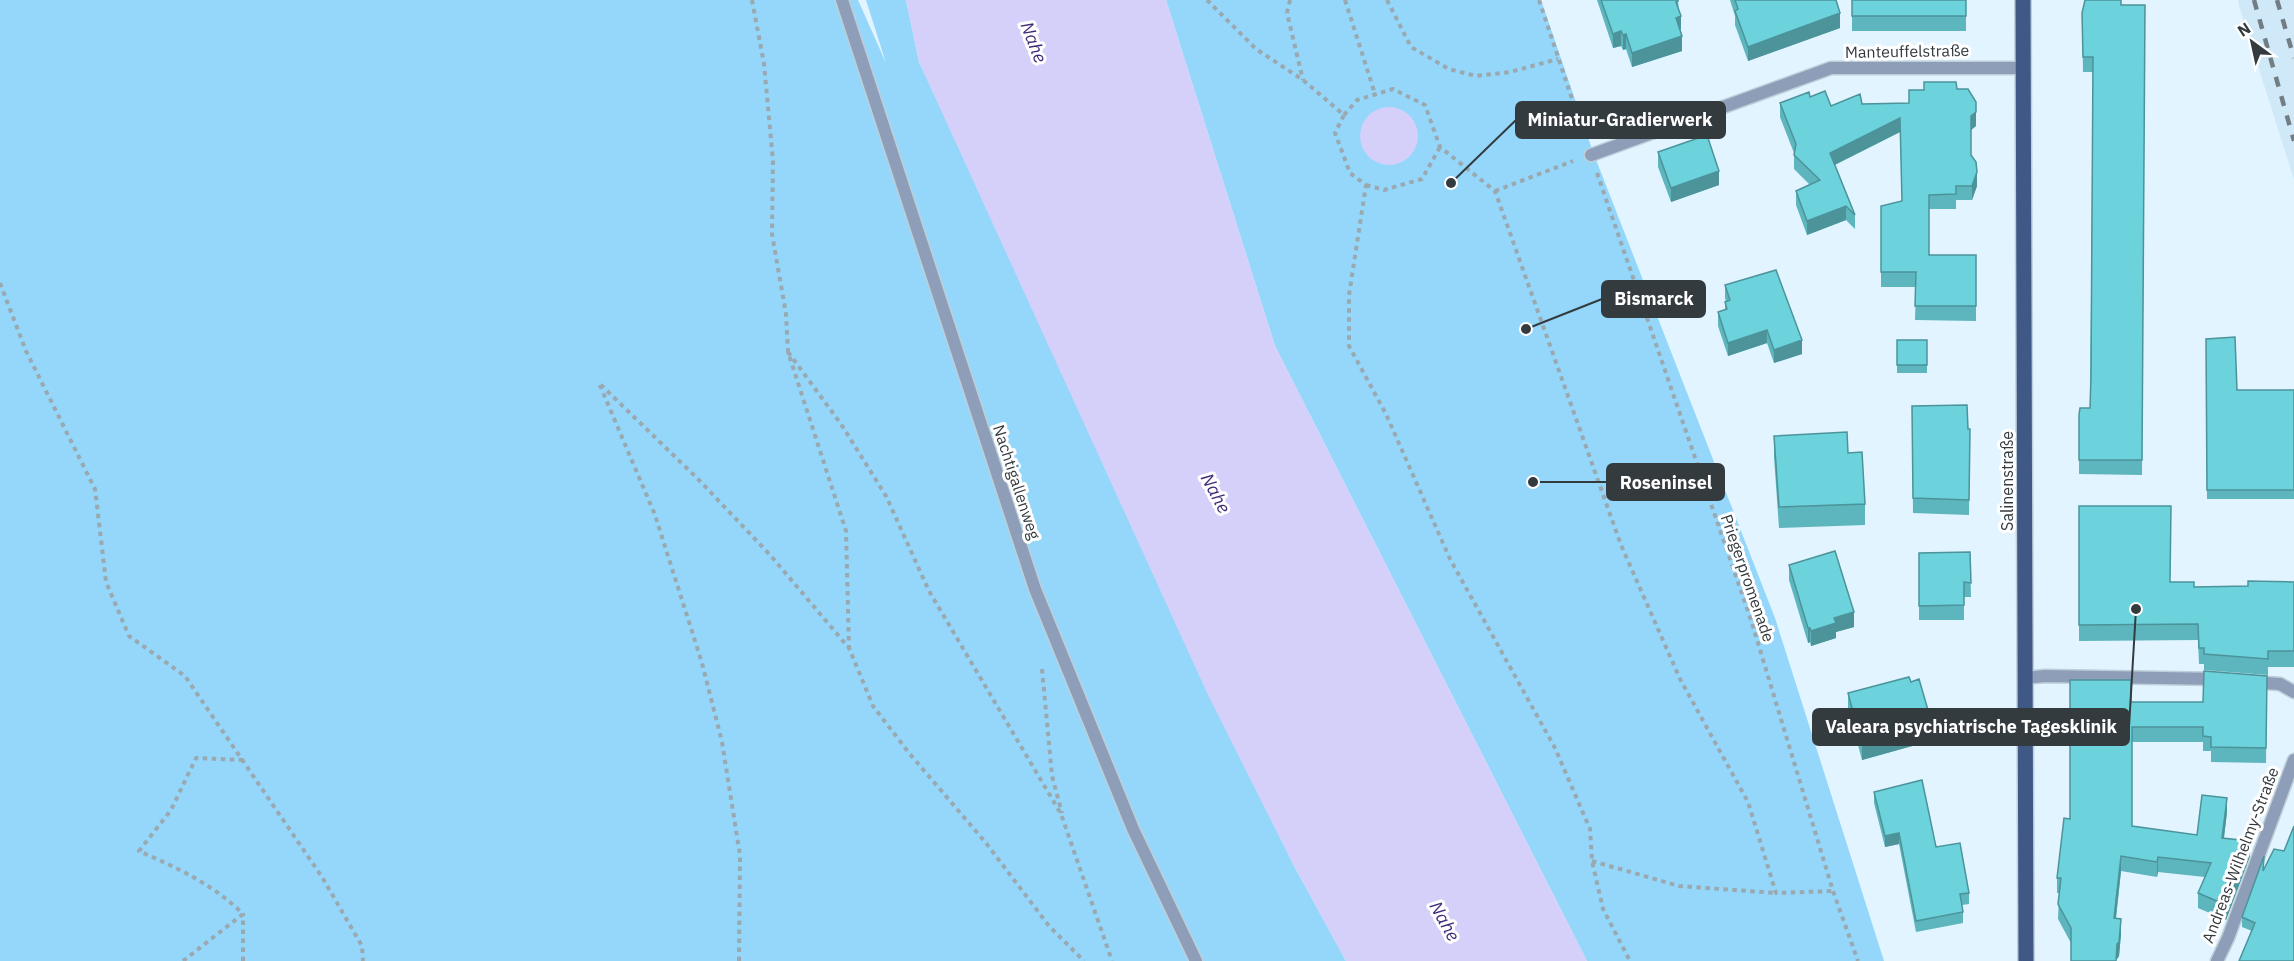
<svg xmlns="http://www.w3.org/2000/svg" width="2294" height="961" font-family="'IBM Plex Sans',sans-serif">
<style>
.built{fill:#d0e9f8}
.green{fill:#94d7fb}
.water{fill:#d5d0fa}
.lines{fill:none;stroke-linecap:round;stroke-linejoin:round}
.service-casing{stroke:#becfd9;stroke-width:15}
.minor-casing{stroke:#becfd9;stroke-width:15}
.primary-casing{stroke:#becfd9;stroke-width:18}
.path{stroke:#9aa8b0;stroke-width:4;stroke-dasharray:4.5 4.5;stroke-linecap:butt}
.service{stroke:#8e9eb8;stroke-width:12}
.minor{stroke:#8e9eb8;stroke-width:12}
.primary{stroke:#3f5886;stroke-width:15}
.rail{stroke:#727e84;stroke-width:4.5;stroke-dasharray:10 10;stroke-linecap:butt}
.wall{fill:#5db5bd}
.shaded-wall{fill:#4c939a}
.building{fill:#6cd2dc;stroke:#4c939a;stroke-width:1.5}
.labels{text-anchor:middle;dominant-baseline:central;stroke-width:6;stroke-linejoin:round;paint-order:stroke}
.street-label{font-size:16px;fill:#343b3f;stroke:#fff}
.water-label{font-size:18px;font-style:italic;fill:#3f2b79;stroke:#fff}
.leader{fill:none;stroke:#343b3f;stroke-width:2}
.callout-dot{fill:#343b3f;stroke:#fff;stroke-width:2}
.callout{fill:#343b3f;stroke:#343b3f;stroke-width:2}
.callout-label{font-size:18px;text-anchor:middle;font-weight:bold;fill:#fff}
</style>
<rect width="100%" height="100%" fill="#e1f4ff"/>
<!-- built -->
<path class="built" d="M 2238,0 L 2294,0 L 2294,180 L 2239,6 Z"/>
<!-- green -->
<path class="green" d="M 0,0 L 858,0 L 886,63 L 866,0 L 906,0 L 919,62 L 1293,864 L 1346,961 L 0,961 Z
M 1166,0 L 1541,0 L 1593,152 L 1775,618 L 1884,961 L 1587,961 L 1275,346 Z"/>
<!-- water -->
<path class="water" d="M 906,0 L 1166,0 L 1275,346 L 1587,961 L 1346,961 L 1293,864 L 1208,695 L 919,62 Z
M1360 136a29 29 0 1 1 58 0a29 29 0 1 1-58 0Z"/>
<g class="lines">
<defs>
<path id="service" d="M 842,0 L 1035,589 L 1133,829 L 1196,961
M 2025,678 L 2045,676 L 2220,679
M 2252,682 L 2280,684 L 2294,692
M 2217,961 L 2228,938 L 2294,760"/>
<path id="minor" d="M 1591,155 L 1831,68 L 2024,68"/>
<path id="primary" d="M 2023,0 L 2026,961"/>
</defs>
<!-- service casing -->
<use href="#service" class="service-casing"/>
<!-- minor casing -->
<use href="#minor" class="minor-casing"/>
<!-- primary casing -->
<use href="#primary" class="primary-casing"/>
<!-- path -->
<path class="path" d="M 752,0 L 764,64 L 773,161 L 772,234 L 786,314 L 788,352 L 846,531 L 849,648
M 1207,0 L 1256,49 L 1303,80 L 1344,115 L 1335,133 L 1350,173 L 1366,185 L 1349,295 L 1349,346 L 1386,414 L 1450,559 L 1555,748 L 1590,829 L 1592,861 L 1603,909 L 1630,961
M 1290,0 L 1287,13 L 1303,80
M 1345,0 L 1375,94
M 1387,0 L 1411,47 L 1449,69 L 1476,76 L 1510,72 L 1558,59
M 1539,0 L 1584,135
M 1344,115 L 1357,100 L 1393,89 L 1425,105 L 1440,147 L 1495,191 L 1621,545 L 1680,679 L 1748,802 L 1776,893 L 1833,891
M 1597,173 L 1751,620 L 1833,891 L 1858,961
M 1366,185 L 1384,190 L 1422,179 L 1440,147
M 1495,191 L 1573,161
M 0,283 L 26,351 L 95,489 L 106,582 L 129,636 L 185,676 L 322,877 L 362,946 L 363,961
M 788,352 L 841,424 L 886,496 L 929,591 L 1061,814 L 1112,961
M 1042,669 L 1052,776 L 1062,813
M 1592,861 L 1679,886 L 1776,893
M 183,961 L 243,914 C 213,884 177,868 139,851 L 171,810 L 196,758 L 243,760
M 243,961 L 243,914
M 739,961 L 740,855 L 722,742 L 702,663 L 655,515 L 599,383 L 698,479 L 771,556 L 849,648 L 873,706 L 909,753 L 986,843 L 1049,926 L 1084,961"/>
<!-- service -->
<use href="#service" class="service"/>
<!-- minor -->
<use href="#minor" class="minor"/>
<!-- primary -->
<use href="#primary" class="primary"/>
<!-- rail -->
<path class="rail" d="M 2254,0 L 2294,141
M 2277,0 L 2294,58"/>
</g>
<!-- wall -->
<path class="wall" d="M 1597,0 L 1678,0 L 1682,51 L 1632,67 L 1626,49 L 1623,50 L 1621,46 L 1613,48 Z
M 1730,0 L 1836,0 L 1840,28 L 1748,61 L 1735,25 L 1735,16 Z
M 1852,0 L 1966,0 L 1966,31 L 1852,31 Z
M 2121,5 L 2145,5 L 2142,475 L 2079,474 L 2079,415 L 2090,408 L 2093,72 L 2083,72 L 2082,13 Z
M 1957,89 L 1976,102 L 1976,126 L 1971,130 L 1971,155 L 1977,186 L 1972,200 L 1956,200 L 1956,209 L 1929,209 L 1929,255 L 1976,255 L 1976,321 L 1915,320 L 1916,287 L 1881,287 L 1881,206 L 1902,201 L 1900,132 L 1835,165 L 1855,215 L 1855,229 L 1846,220 L 1807,235 L 1796,205 L 1796,191 L 1810,185 L 1794,169 L 1794,153 L 1780,117 L 1780,103 L 1810,97 L 1831,106 L 1862,104 L 1909,103 Z
M 1658,152 L 1719,185 L 1671,202 L 1658,167 Z
M 1725,285 L 1802,354 L 1774,363 L 1767,343 L 1728,356 L 1718,326 L 1718,312 L 1725,310 L 1725,302 L 1726,302 L 1725,298 Z
M 2206,339 L 2237,390 L 2294,390 L 2294,499 L 2207,499 Z
M 1897,340 L 1927,340 L 1927,373 L 1897,373 Z
M 1912,406 L 1968,429 L 1970,443 L 1969,515 L 1913,513 Z
M 1774,436 L 1848,453 L 1865,504 L 1865,525 L 1779,528 L 1774,457 Z
M 2079,506 L 2170,582 L 2194,587 L 2248,586 L 2294,582 L 2294,667 L 2268,667 L 2268,675 L 2204,670 L 2204,664 L 2199,664 L 2198,640 L 2079,641 Z
M 1970,552 L 1971,597 L 1964,597 L 1964,620 L 1919,620 L 1919,553 Z
M 1789,565 L 1854,627 L 1836,632 L 1836,638 L 1811,646 L 1810,642 L 1808,643 L 1789,580 Z
M 2267,676 L 2266,763 L 2211,762 L 2211,751 L 2203,751 L 2203,742 L 2132,742 L 2132,826 L 2197,835 L 2227,812 L 2224,838 L 2250,856 L 2226,920 L 2198,908 L 2198,893 L 2205,877 L 2158,872 L 2157,877 L 2121,871 L 2116,919 L 2121,934 L 2119,956 L 2117,959 L 2071,943 L 2058,919 L 2059,893 L 2057,893 L 2057,878 L 2070,819 L 2131,702 L 2203,702 Z
M 1911,682 L 1928,725 L 1923,726 L 1923,743 L 1862,760 L 1848,708 L 1848,693 Z
M 1874,792 L 1936,847 L 1969,893 L 1969,904 L 1962,905 L 1963,912 L 1963,923 L 1916,932 L 1899,844 L 1885,847 L 1874,803 Z
M 2284,851 L 2252,931 L 2242,927 L 2242,917 L 2264,871 Z"/>
<!-- shaded-wall -->
<path class="shaded-wall" d="M 1840,13 L 1840,28 L 1748,61 L 1748,47 Z
M 1681,16 L 1681,31 L 1676,18 Z
M 1621,31 L 1621,46 L 1613,48 L 1613,34 Z
M 1626,34 L 1626,49 L 1623,50 L 1623,35 Z
M 1682,36 L 1682,51 L 1632,67 L 1632,53 Z
M 1976,112 L 1976,126 L 1971,130 L 1971,116 Z
M 1900,118 L 1900,132 L 1830,167 L 1830,153 Z
M 1719,171 L 1719,185 L 1671,202 L 1671,188 Z
M 1977,172 L 1977,186 L 1972,200 L 1972,186 Z
M 1846,206 L 1846,220 L 1807,235 L 1807,221 Z
M 1767,330 L 1767,343 L 1728,356 L 1728,343 Z
M 1802,340 L 1802,354 L 1774,363 L 1774,350 Z
M 1854,612 L 1854,627 L 1836,632 L 1836,638 L 1811,646 L 1811,631 L 1834,618 Z
M 1808,628 L 1810,628 L 1810,642 L 1808,643 Z
M 1928,710 L 1928,725 L 1919,727 L 1919,712 Z
M 1923,728 L 1923,743 L 1862,760 L 1862,745 Z
M 2227,798 L 2227,812 L 2222,853 L 2222,838 Z
M 1899,833 L 1899,844 L 1885,847 L 1885,836 Z
M 2250,841 L 2250,856 L 2226,920 L 2226,905 Z
M 2121,856 L 2121,871 L 2114,933 L 2114,918 Z
M 2158,857 L 2158,872 L 2157,877 L 2157,862 Z
M 2121,919 L 2121,934 L 2119,956 L 2117,959 L 2117,944 Z"/>
<!-- building -->
<path class="building" d="M 1601,0 L 1678,0 L 1678,1 L 1676,2 L 1681,16 L 1676,18 L 1682,36 L 1632,53 L 1626,34 L 1623,35 L 1621,31 L 1613,34 Z
M 1735,0 L 1836,0 L 1840,13 L 1748,47 L 1735,11 L 1738,9 Z
M 1852,0 L 1966,0 L 1966,16 L 1852,16 Z
M 2085,0 L 2121,0 L 2121,5 L 2145,5 L 2142,460 L 2079,460 L 2079,415 L 2080,408 L 2090,408 L 2091,376 L 2093,57 L 2083,57 L 2082,13 Z
M 1924,82 L 1956,82 L 1957,89 L 1968,89 L 1976,102 L 1976,112 L 1971,116 L 1971,155 L 1976,162 L 1977,172 L 1972,186 L 1956,186 L 1956,194 L 1929,195 L 1929,255 L 1976,255 L 1976,306 L 1915,306 L 1916,272 L 1881,272 L 1881,206 L 1902,201 L 1900,118 L 1830,153 L 1855,215 L 1846,206 L 1807,221 L 1796,191 L 1820,180 L 1794,155 L 1796,144 L 1780,103 L 1809,92 L 1810,97 L 1825,91 L 1831,106 L 1860,94 L 1862,104 L 1909,103 L 1909,90 L 1924,90 Z
M 1707,135 L 1719,171 L 1671,188 L 1658,152 Z
M 1776,270 L 1802,340 L 1774,350 L 1767,330 L 1728,343 L 1718,312 L 1727,309 L 1725,302 L 1730,300 L 1725,285 Z
M 2235,337 L 2237,390 L 2294,390 L 2294,490 L 2207,490 L 2206,339 Z
M 1897,340 L 1927,340 L 1927,365 L 1897,365 Z
M 1967,405 L 1968,429 L 1970,429 L 1969,500 L 1913,498 L 1912,406 Z
M 1847,432 L 1848,453 L 1862,452 L 1865,504 L 1779,507 L 1774,436 Z
M 2079,506 L 2171,506 L 2170,582 L 2194,582 L 2194,587 L 2248,586 L 2248,581 L 2294,582 L 2294,651 L 2268,651 L 2268,659 L 2204,654 L 2204,648 L 2199,648 L 2198,624 L 2079,625 Z
M 1835,551 L 1854,612 L 1834,618 L 1836,623 L 1811,631 L 1810,628 L 1808,628 L 1789,565 Z
M 1970,552 L 1971,583 L 1964,582 L 1964,605 L 1919,606 L 1919,553 Z
M 2204,671 L 2267,676 L 2266,748 L 2211,747 L 2211,737 L 2203,736 L 2203,727 L 2132,727 L 2132,826 L 2197,835 L 2202,795 L 2227,798 L 2222,838 L 2250,841 L 2226,905 L 2198,893 L 2211,863 L 2158,857 L 2157,862 L 2121,856 L 2114,918 L 2121,919 L 2119,942 L 2117,944 L 2116,961 L 2071,961 L 2071,928 L 2058,904 L 2061,878 L 2057,878 L 2064,818 L 2070,819 L 2070,680 L 2131,680 L 2131,702 L 2203,702 Z
M 1909,677 L 1911,682 L 1919,679 L 1928,710 L 1919,712 L 1923,728 L 1862,745 L 1848,693 Z
M 1922,780 L 1936,847 L 1960,843 L 1969,893 L 1960,894 L 1963,912 L 1916,921 L 1899,833 L 1885,836 L 1874,792 Z
M 2294,826 L 2294,961 L 2239,961 L 2255,923 L 2242,917 L 2264,856 L 2263,871 L 2274,849 L 2284,851 Z"/>
<g class="labels">
<!-- street labels -->
<g class="street-label">
<text transform="translate(1907 51) rotate(-1)">Manteuffelstraße</text>
<text transform="translate(2007 481) rotate(-90)">Salinenstraße</text>
<text transform="translate(1017 482) rotate(72)">Nachtigallenweg</text>
<text transform="translate(1748 578) rotate(71)">Priegerpromenade</text>
<text transform="translate(2240 855) rotate(-69)">Andreas-Wilhelmy-Straße</text>
</g>
<!-- water labels -->
<g class="water-label">
<text transform="translate(1034 42) rotate(69)">Nahe</text>
<text transform="translate(1216 493) rotate(62)">Nahe</text>
<text transform="translate(1445 921) rotate(61)">Nahe</text>
</g>
</g>
<!-- callouts -->
<path class="leader" d="M1451 183L1516 120M1526 329L1602 299M1533 482L1607 482M2136 609L2129 727"/>
<g class="callout-dot">
<circle cx="1451" cy="183" r="6"/>
<circle cx="1526" cy="329" r="6"/>
<circle cx="1533" cy="482" r="6"/>
<circle cx="2136" cy="609" r="6"/>
</g>
<g class="callout">
<rect x="1516" y="102" width="209" height="36" rx="6"/>
<rect x="1602" y="281" width="103" height="36" rx="6"/>
<rect x="1607" y="464" width="117" height="36" rx="6"/>
<rect x="1813" y="709" width="316" height="36" rx="6"/>
</g>
<g class="callout-label">
<text x="1620" y="126">Miniatur-Gradierwerk</text>
<text x="1654" y="305">Bismarck</text>
<text x="1666" y="489">Roseninsel</text>
<text x="1971" y="733">Valeara psychiatrische Tagesklinik</text>
</g>
<!-- north arrow -->
<g transform="translate(2252 42) rotate(327)" stroke="#ffffff" stroke-width="4.5" paint-order="stroke">
<path d="M0-4.5L10 22L0 15L-10 22Z" fill="#343b3f"/>
<text y="-9" font-size="16" font-weight="bold" text-anchor="middle" fill="#343b3f">N</text>
</g>
</svg>
